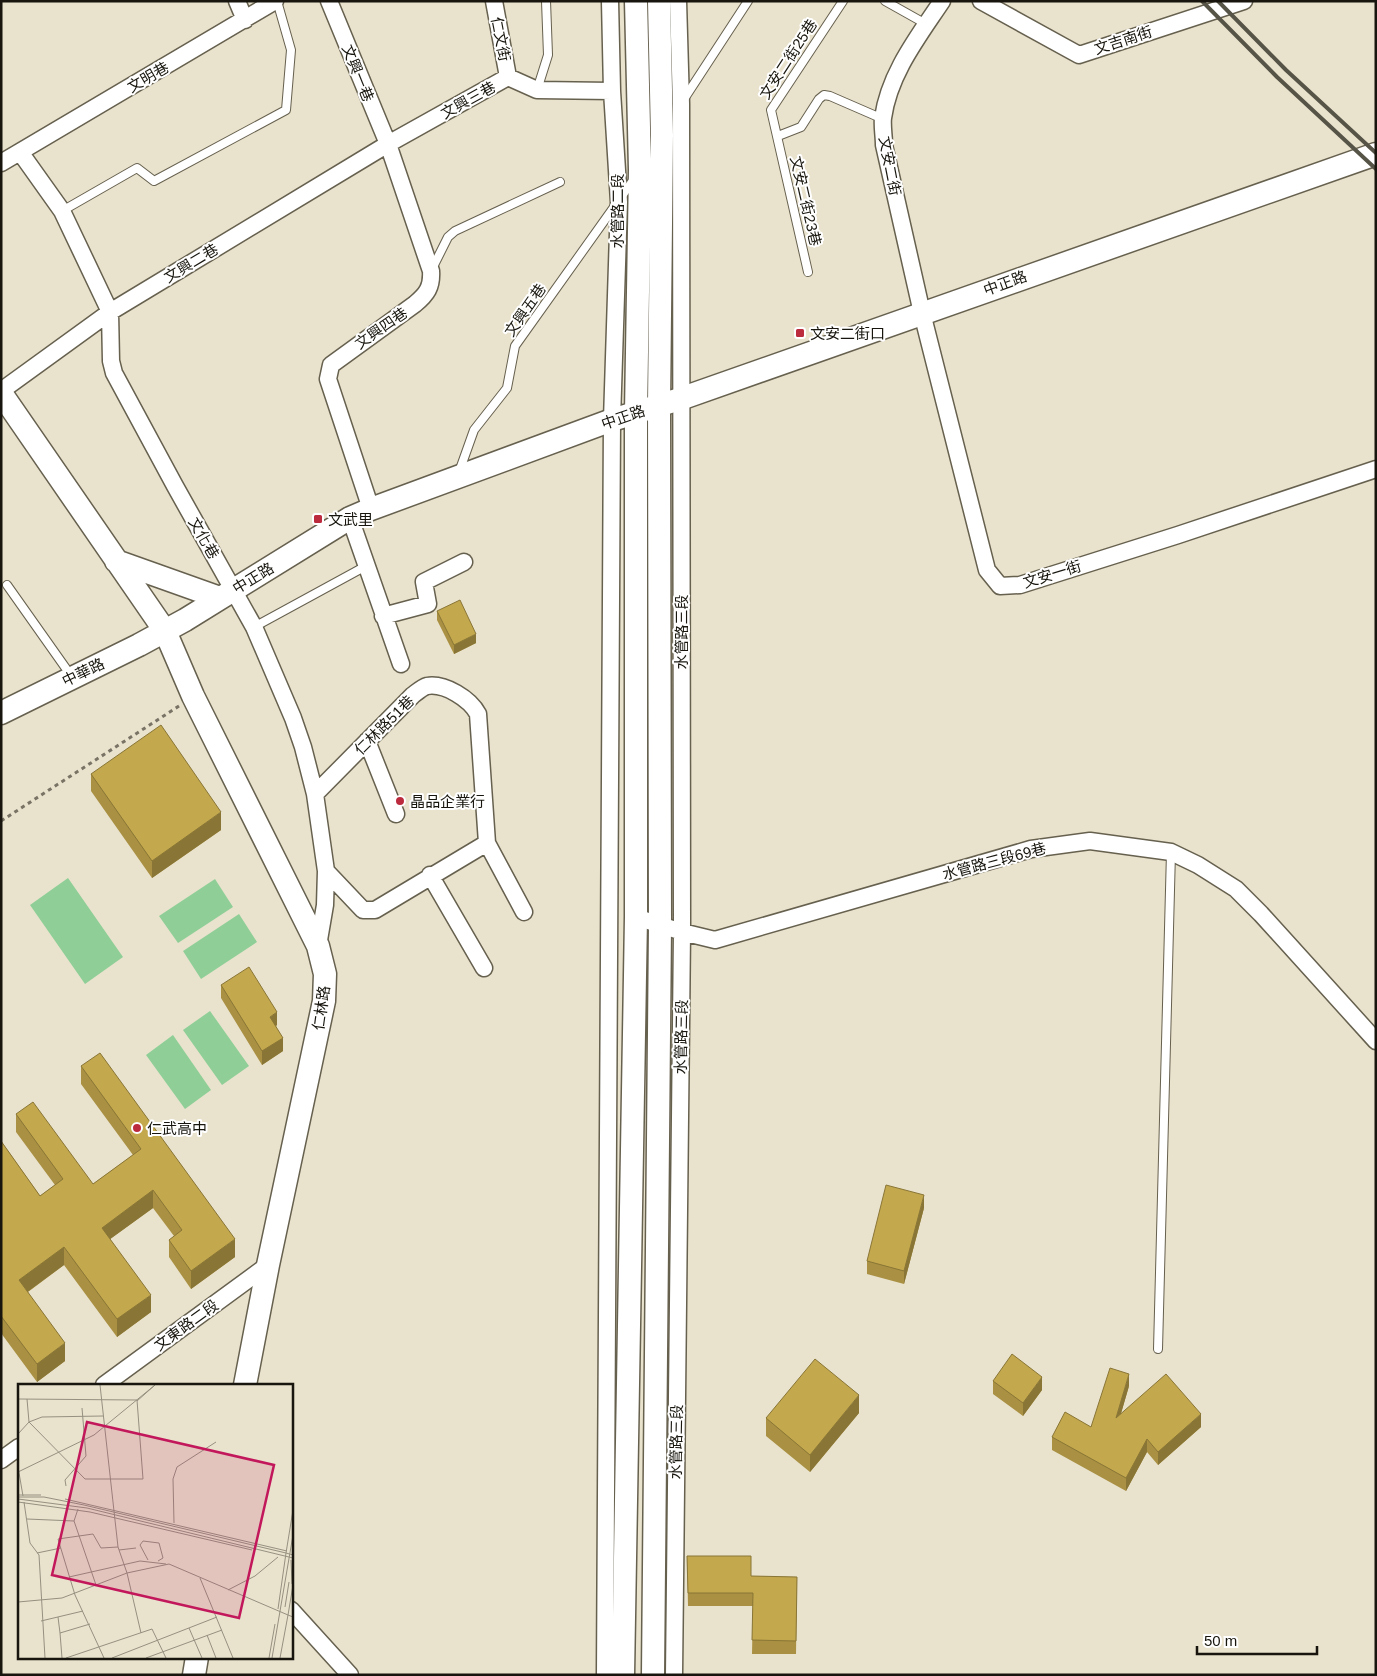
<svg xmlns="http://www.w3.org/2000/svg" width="1377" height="1676" font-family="Arial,'Noto Sans TC',sans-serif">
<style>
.green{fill:#8fcf97}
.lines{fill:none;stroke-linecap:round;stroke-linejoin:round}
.lane-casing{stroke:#66604e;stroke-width:10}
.street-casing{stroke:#66604e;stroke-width:19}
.secondary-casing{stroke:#66604e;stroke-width:25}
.path{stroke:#787365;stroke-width:3;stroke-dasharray:4 4;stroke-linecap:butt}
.lane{stroke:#fff;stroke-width:8}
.street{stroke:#fff;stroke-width:16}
.secondary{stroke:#fff;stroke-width:22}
.rail{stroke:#565347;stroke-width:4}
.wall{fill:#a99042}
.shaded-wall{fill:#897636}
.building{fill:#c4a84d;stroke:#897636}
.poi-dot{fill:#bb2a3d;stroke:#fff;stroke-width:2}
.labels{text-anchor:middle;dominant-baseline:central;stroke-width:4;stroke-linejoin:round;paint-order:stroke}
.street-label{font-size:15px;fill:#17150d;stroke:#fff}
.poi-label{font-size:15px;fill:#17150d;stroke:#fff;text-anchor:start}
.inset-road{fill:none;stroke:#959080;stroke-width:1}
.view{fill:#c2185b;fill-opacity:0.15;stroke:#c2185b;stroke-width:2.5}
.inset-edge{fill:none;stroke:#17150d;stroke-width:2.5}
</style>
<rect width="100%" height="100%" fill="#e9e2cd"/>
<!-- green -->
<path class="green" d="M 68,878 L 123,957 L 85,984 L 30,905 Z
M 215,879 L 233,907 L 178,943 L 159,916 Z
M 239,914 L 257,942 L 201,979 L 183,951 Z
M 210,1011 L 249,1066 L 222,1085 L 183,1030 Z
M 173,1035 L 211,1090 L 185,1109 L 146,1055 Z"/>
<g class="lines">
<defs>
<path id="lane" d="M 885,1 L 926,24
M 537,90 L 548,55 L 546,1
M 684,99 L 748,1
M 778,136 L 801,127 L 819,99 L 824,95 L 830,96 L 883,119
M 62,211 L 137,168 L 154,181 L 286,110 L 291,50 L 277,1
M 432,269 L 448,237 L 455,231 L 560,182
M 808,272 L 771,110 L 843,1
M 459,472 L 474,430 L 507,388 L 515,346 L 634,179
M 7,585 L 72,677
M 254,627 L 366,566
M 1158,1349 L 1171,852"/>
<path id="street" d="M 237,1 L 245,20
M 329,1 L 388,144 L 431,271 C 432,287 427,294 415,304 L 331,365 L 328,379 L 371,509
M 494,1 L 508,77
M 942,1 C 918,37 889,74 883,118 C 882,126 884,136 884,145 L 922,313 L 987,570 L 1000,586 L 1020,585 L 1178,535 L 1376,469
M 981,1 L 1079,55 L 1244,1
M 20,152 L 62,211 L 110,312 L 111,361 L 114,373 L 175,486 L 254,627 L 293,718 L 303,747 L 315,794 L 326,871 L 325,905 L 318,946
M 1,163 L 275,1
M 1,391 L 110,312 L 388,144 L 508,77 L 537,90 L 612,91
M 350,518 L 401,664
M 383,616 L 428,604 L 424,582 L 464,562
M 367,741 L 396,814
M 315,794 L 413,695 C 417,692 423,687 427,686 C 445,683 470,699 478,714 L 487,843 L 375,910 L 363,910 L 326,871
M 487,843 L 524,912
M 430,875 L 484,968
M 636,917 L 682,932 L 715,940 L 1031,849 L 1090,841 L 1171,852 L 1198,865 L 1236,889 L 1261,914 L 1376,1041
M 104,1385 L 268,1265
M 1,1460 L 19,1447
M 291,1610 L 350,1675
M 605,1675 L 612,420 L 619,202 L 612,91 L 610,1
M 674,1675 L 682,932 L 681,104 L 678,1"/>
<path id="secondary" d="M 1,393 L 165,631 L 193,696 L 318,946 L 325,974 L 324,1001 L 268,1265 L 245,1385
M 116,561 L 220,598
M 1,713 L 139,645 L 185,620 L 350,518 L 371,509 L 612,420 L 680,399 L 1376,154
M 194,1675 L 197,1657
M 623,1675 L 636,917 L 636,412 L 640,170 L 636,1
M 653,1675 L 660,926 L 659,404 L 662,135 L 659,1"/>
</defs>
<!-- lane casing -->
<use href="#lane" class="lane-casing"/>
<!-- street casing -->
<use href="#street" class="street-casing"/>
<!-- secondary casing -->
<use href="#secondary" class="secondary-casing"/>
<!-- path -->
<path class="path" d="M 1,821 L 179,706"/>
<!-- lane -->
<use href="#lane" class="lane"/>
<!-- street -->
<use href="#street" class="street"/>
<!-- secondary -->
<use href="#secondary" class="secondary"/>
<!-- rail -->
<path class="rail" d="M 1202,1 L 1277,77 L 1376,169
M 1218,1 L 1286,70 L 1376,153"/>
</g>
<!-- wall -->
<path class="wall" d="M 437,611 L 476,643 L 454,654 L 437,620 Z
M 91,774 L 221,830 L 152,878 L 91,791 Z
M 221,985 L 277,1025 L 276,1026 L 283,1051 L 262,1065 L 221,998 Z
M 81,1066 L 235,1257 L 191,1289 L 169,1257 L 169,1240 L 174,1236 L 153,1208 L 110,1239 L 151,1312 L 117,1337 L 64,1265 L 28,1292 L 65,1361 L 37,1382 L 1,1333 L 1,1141 L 40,1196 L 55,1185 L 16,1132 L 16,1114 L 93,1184 L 133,1155 L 81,1084 Z
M 924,1208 L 904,1284 L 867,1274 L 867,1261 Z
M 993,1381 L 1042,1390 L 1023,1416 L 993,1394 Z
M 1129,1386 L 1121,1413 L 1201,1427 L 1158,1465 L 1147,1452 L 1126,1491 L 1052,1450 L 1052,1437 L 1091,1427 Z
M 859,1413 L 810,1472 L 766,1436 L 766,1418 Z
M 687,1556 L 751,1576 L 797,1577 L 796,1654 L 752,1654 L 753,1606 L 688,1606 Z"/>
<!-- shaded-wall -->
<path class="shaded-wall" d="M 476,634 L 476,643 L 454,654 L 454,645 Z
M 221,812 L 221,830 L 152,878 L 152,861 Z
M 277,1012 L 277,1025 L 270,1030 L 270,1017 Z
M 283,1038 L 283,1051 L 262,1065 L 262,1051 Z
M 153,1190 L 153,1208 L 102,1245 L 102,1228 Z
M 924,1195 L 924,1208 L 904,1284 L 904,1271 Z
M 235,1239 L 235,1257 L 191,1289 L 191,1271 Z
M 64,1247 L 64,1265 L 19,1298 L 19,1280 Z
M 151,1295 L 151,1312 L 117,1337 L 117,1319 Z
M 65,1343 L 65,1361 L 37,1382 L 37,1364 Z
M 1129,1374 L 1129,1386 L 1116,1431 L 1116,1418 Z
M 1042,1377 L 1042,1390 L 1023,1416 L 1023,1403 Z
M 859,1395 L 859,1413 L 810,1472 L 810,1455 Z
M 1201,1414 L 1201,1427 L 1158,1465 L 1158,1452 Z
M 1147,1439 L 1147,1452 L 1126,1491 L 1126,1478 Z"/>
<!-- building -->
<path class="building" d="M 460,600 L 476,634 L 454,645 L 437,611 Z
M 161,725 L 221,812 L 152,861 L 91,774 Z
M 249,967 L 277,1012 L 270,1017 L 283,1038 L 262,1051 L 221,985 Z
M 100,1053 L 235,1239 L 191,1271 L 169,1240 L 182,1230 L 153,1190 L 102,1228 L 151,1295 L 117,1319 L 64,1247 L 19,1280 L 65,1343 L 37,1364 L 1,1316 L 1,1141 L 40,1196 L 63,1179 L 16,1114 L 33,1102 L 93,1184 L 141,1149 L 81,1066 Z
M 886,1185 L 924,1195 L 904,1271 L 867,1261 Z
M 1012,1354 L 1042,1377 L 1023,1403 L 993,1381 Z
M 815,1359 L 859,1395 L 810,1455 L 766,1418 Z
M 1110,1368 L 1129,1374 L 1116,1418 L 1166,1374 L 1201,1414 L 1158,1452 L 1147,1439 L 1126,1478 L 1052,1437 L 1065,1412 L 1091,1427 Z
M 687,1556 L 751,1556 L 751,1576 L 797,1577 L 796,1641 L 752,1640 L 753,1593 L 688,1593 Z"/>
<!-- markers -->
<g class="poi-dot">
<rect x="795" y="328" width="10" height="10" rx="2.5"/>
<rect x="313" y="514" width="10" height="10" rx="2.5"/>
<circle cx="400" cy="801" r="5"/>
<circle cx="137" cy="1128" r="5"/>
</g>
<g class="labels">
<!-- street labels -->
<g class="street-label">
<text transform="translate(501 39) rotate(79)">仁文街</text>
<text transform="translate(1123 40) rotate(-18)">文吉南街</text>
<text transform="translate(788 59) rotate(-57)">文安二街25巷</text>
<text transform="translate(358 73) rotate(68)">文興一巷</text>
<text transform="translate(148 77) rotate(-30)">文明巷</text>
<text transform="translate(468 100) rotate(-29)">文興三巷</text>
<text transform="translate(890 166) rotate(79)">文安二街</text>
<text transform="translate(806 201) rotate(77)">文安二街23巷</text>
<text transform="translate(617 211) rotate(-90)">水管路二段</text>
<text transform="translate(191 263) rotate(-31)">文興二巷</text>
<text transform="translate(1005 283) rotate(-20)">中正路</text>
<text transform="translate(525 310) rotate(-55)">文興五巷</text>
<text transform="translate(381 328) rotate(-35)">文興四巷</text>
<text transform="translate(623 417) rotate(-19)">中正路</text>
<text transform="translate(204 538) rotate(60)">文化巷</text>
<text transform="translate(1052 574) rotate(-17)">文安一街</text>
<text transform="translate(253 578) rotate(-31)">中正路</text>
<text transform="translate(681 632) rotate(-90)">水管路三段</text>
<text transform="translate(83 672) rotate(-26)">中華路</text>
<text transform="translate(384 725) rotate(-45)">仁林路51巷</text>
<text transform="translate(994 861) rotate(-15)">水管路三段69巷</text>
<text transform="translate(321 1008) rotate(-82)">仁林路</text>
<text transform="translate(681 1037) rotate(-89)">水管路三段</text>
<text transform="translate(186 1325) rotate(-36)">文東路二段</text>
<text transform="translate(676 1442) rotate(-89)">水管路三段</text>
</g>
<!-- poi labels -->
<g class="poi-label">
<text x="810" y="333">文安二街口</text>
<text x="328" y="519">文武里</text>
<text x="410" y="801">晶品企業行</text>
<text x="147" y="1128">仁武高中</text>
</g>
</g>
<!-- overview -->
<g transform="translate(18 1384)">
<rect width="275" height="275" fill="#e9e2cd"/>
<path class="inset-road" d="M 82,1 L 100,163 L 109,189 L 151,180 L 270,231 L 275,201M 0,15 L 119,16 L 125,95 L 67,95 L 11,38 L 9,15M 119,17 L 137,1M 0,50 L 11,38 L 24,33 L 85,32M 0,83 L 5,112M 0,88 L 76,51 L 137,1M 48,102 L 47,96 L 68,72 L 64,24M 0,111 L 23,111M 0,113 L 26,113 L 66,121 L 268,169 L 275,126M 0,115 L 69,124 L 275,174M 47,115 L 269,167M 0,118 L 72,128 L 234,166M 6,118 L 12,159 L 21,171 L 27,274M 60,125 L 56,137 L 78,201M 9,135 L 56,137M 156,139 L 155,95 L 159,83 L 198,58M 101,166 L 118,164M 19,169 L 43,164M 130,176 L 122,161 L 125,157 L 141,159 L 145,174 L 140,177M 273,176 L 274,200M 51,193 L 122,177 L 148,180M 182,194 L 215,274M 210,206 L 237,192 L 260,173M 0,218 L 44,214 L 109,189 L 123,249M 267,223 L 271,198M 260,225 L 268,169 L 275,171M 40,233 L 42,249M 23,237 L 65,227M 171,244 L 184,274M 189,251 L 198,274M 44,274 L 42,249 L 72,240M 48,274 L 134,245 L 148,274M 86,274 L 57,211 L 40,155 L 75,150 L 83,164 L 100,163M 94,274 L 199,233M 128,274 L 204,246M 251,274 L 257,240M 254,274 L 275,151M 262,274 L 270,231 L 275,233"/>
<path class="view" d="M 69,38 L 256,81 L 221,234 L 34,191 Z"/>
<rect width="275" height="275" class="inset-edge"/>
</g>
<!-- border -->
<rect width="1377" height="1676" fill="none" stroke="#17150d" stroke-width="5"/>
<!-- scale -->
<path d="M1197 1646v8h120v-8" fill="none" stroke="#17150d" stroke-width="2.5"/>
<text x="1204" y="1646" font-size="15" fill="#17150d" stroke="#ffffff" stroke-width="4" paint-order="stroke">50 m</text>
</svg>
